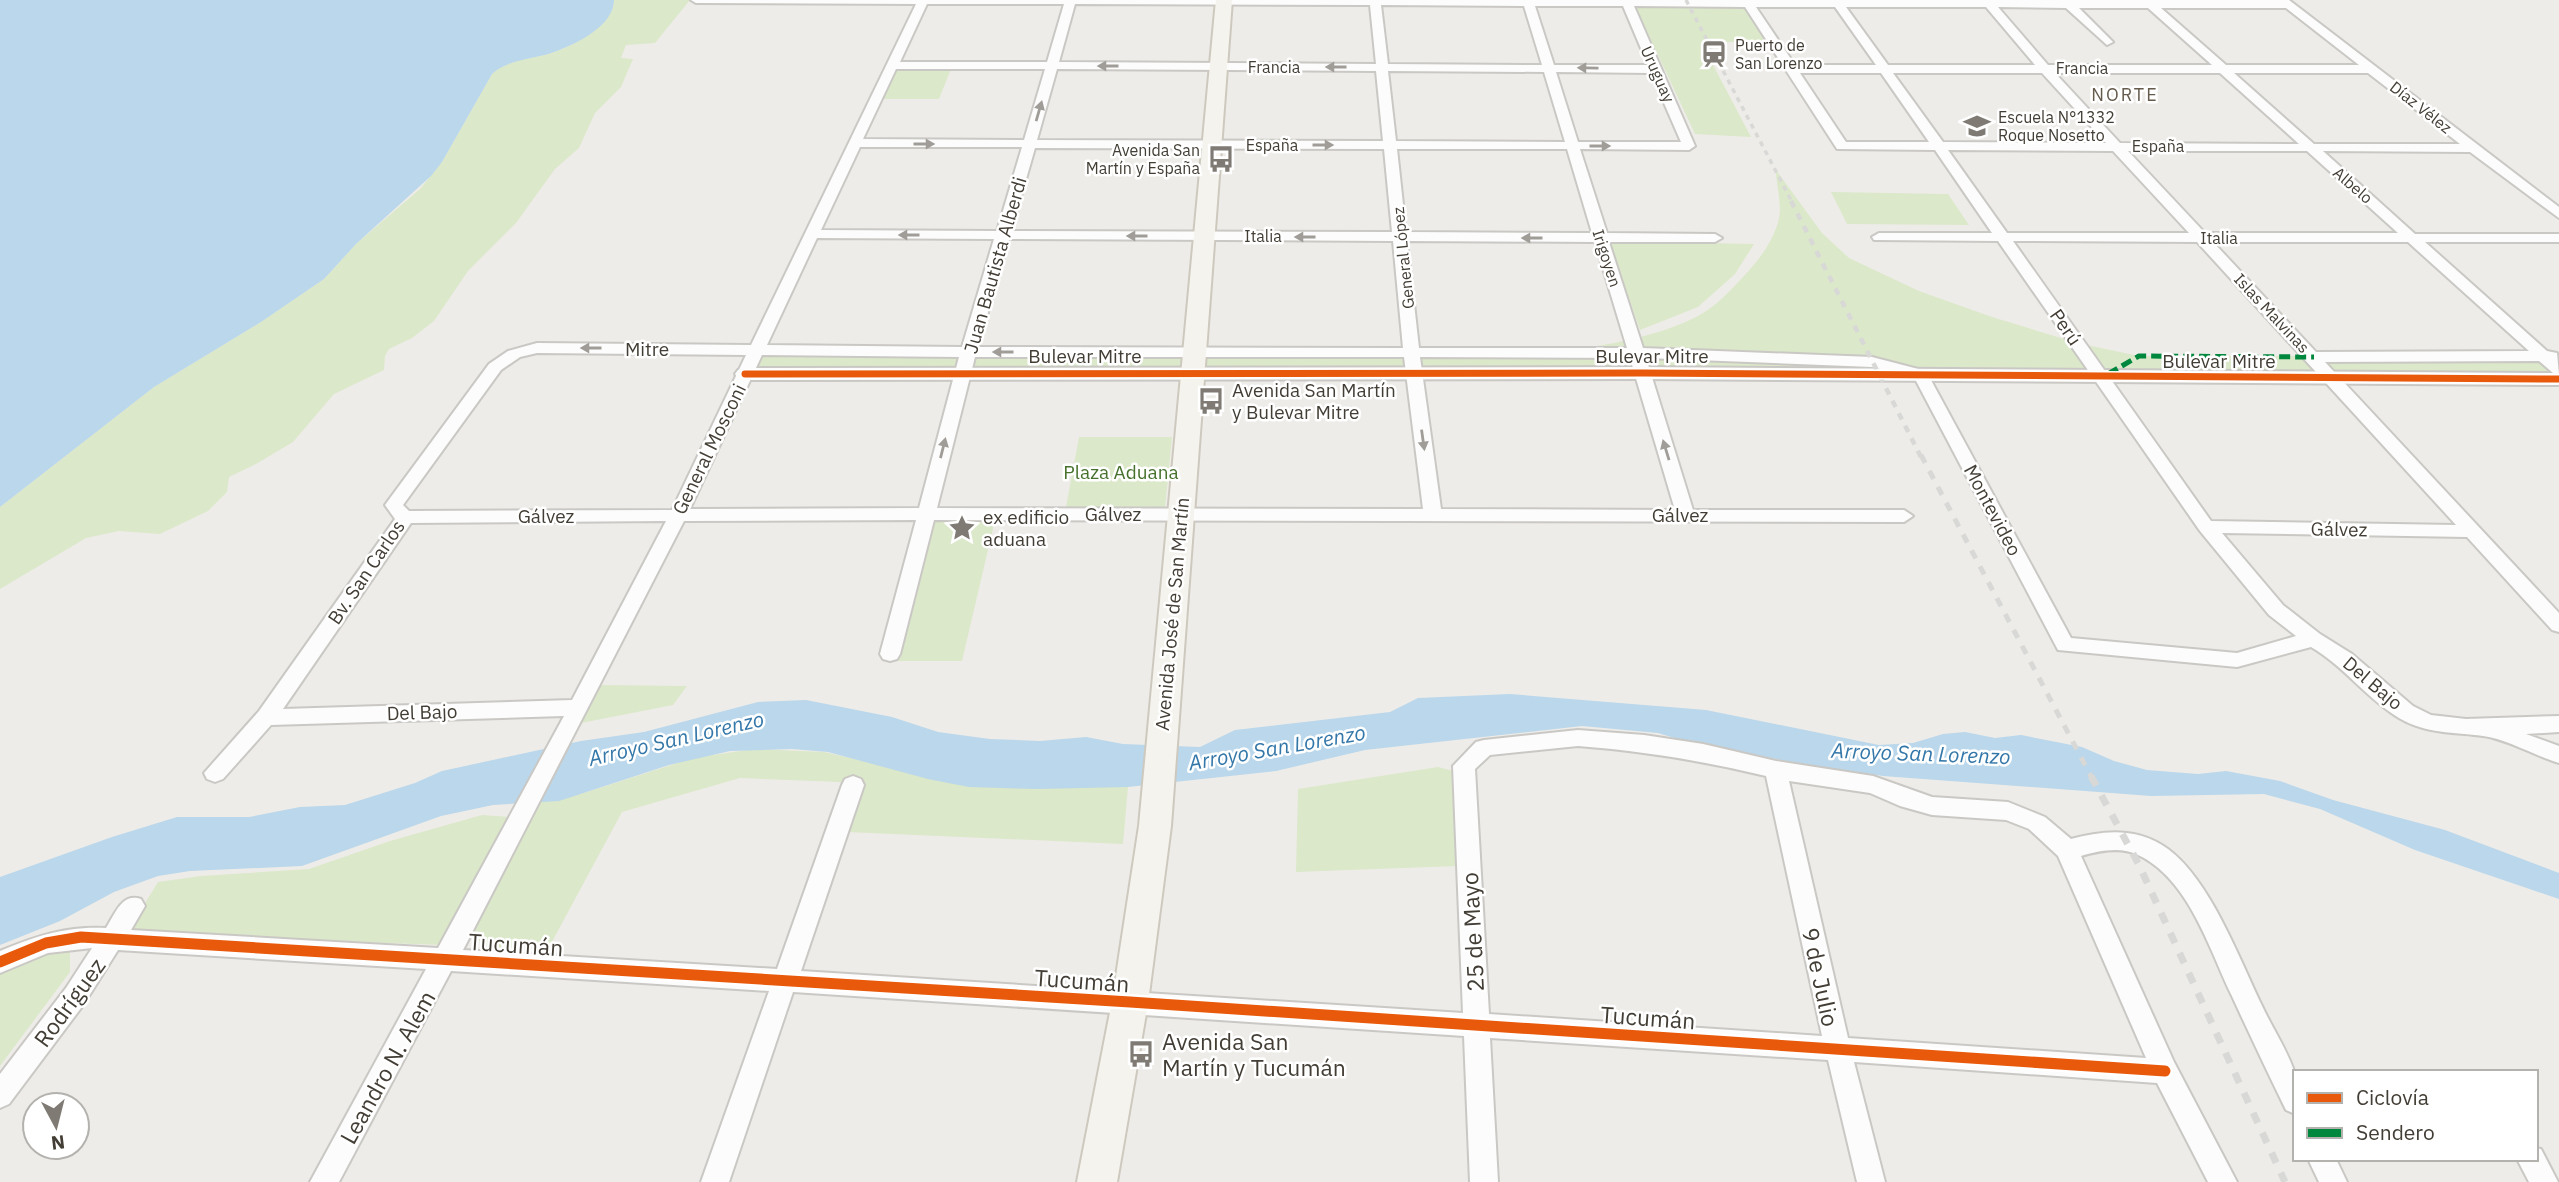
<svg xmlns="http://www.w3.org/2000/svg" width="2559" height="1182" font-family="'IBM Plex Sans',sans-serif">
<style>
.green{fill:#dbe8c9}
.water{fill:#bad7eb}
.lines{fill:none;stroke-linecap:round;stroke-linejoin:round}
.minor-casing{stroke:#cac8c4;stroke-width:4}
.tertiary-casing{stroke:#cac8c4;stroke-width:4}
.secondary-casing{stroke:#cdc9bf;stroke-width:4}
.minor{fill:#fcfcfc;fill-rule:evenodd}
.tertiary{fill:#fcfcfc;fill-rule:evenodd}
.secondary{fill:#f5f3ed;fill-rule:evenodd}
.rail-far3{stroke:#d8d8d7;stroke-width:3.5;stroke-dasharray:5 5;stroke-linecap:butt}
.rail-far2{stroke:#d8d8d7;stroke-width:4.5;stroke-dasharray:7 7;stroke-linecap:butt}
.rail-far1{stroke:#d8d8d7;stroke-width:5;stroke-dasharray:9 9;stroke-linecap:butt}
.rail{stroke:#d8d8d7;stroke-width:7;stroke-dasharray:11 11;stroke-linecap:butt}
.quiet{stroke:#00873e;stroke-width:5;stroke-dasharray:11 5;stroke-linecap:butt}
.cycleway-far1-casing{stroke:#fff;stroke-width:10}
.cycleway-casing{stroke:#fff;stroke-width:16}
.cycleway-far1{stroke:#e8590c;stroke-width:7}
.cycleway{stroke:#e8590c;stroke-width:11}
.oneway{fill:#a09d98}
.labels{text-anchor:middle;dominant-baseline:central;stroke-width:5;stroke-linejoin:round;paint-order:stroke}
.far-poi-label{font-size:16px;fill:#433e35;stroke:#fff;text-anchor:start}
.far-street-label{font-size:16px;fill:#433e35;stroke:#fff}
.far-neighbourhood-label{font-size:18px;letter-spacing:2px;fill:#655b4c;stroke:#fff}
.street-label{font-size:19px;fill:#433e35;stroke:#fff}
.poi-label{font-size:19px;fill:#433e35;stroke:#fff;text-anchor:start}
.park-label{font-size:19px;fill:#46712c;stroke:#fff}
.water-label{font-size:21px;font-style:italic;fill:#3477a9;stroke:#fff}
.near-street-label{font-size:23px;fill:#433e35;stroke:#fff}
.near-poi-label{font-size:23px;fill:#433e35;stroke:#fff;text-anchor:start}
</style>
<rect width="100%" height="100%" fill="#eeece8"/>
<!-- green -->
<path class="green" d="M 614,0 L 690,0 L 655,43 L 626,45 L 621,58 L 633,59 L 621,87 L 595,113 L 579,148 L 555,169 L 516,223 L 468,271 L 434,321 L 412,338 L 389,349 L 385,356 L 384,370 L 334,394 L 293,442 L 256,464 L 229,477 L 227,492 L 208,511 L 160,534 L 119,531 L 86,538 L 0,589 L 0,507 L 154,387 L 261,322 L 324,279 L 356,244 L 420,189 L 442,162 L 492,74 C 509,58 533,60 554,52 C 575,45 614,25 614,0 Z
M 1742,5 L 1766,42 L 1701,42 L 1751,137 L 1695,134 L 1635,6 Z
M 897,69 L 951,69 L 939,99 L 883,99 Z
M 1776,170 L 1822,233 L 1849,258 L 1919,291 L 1992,317 L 2077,343 L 2139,356 L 2559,356 L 2559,379 L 745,374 L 758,349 L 1547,353 C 1596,347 1653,339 1698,316 C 1715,307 1730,291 1743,277 C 1758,261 1774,241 1779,218 C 1782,204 1776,184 1776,170 Z
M 1831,192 L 1948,194 L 1969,225 L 1847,224 Z
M 1609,241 L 1754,244 L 1735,274 L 1698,307 L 1640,330 Z
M 1079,437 L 1172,437 L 1165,508 L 1066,507 Z
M 995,520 L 962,661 L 895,661 L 932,521 Z
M 600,685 L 687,686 L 673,705 L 581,723 Z
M 754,749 L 824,752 L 978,787 L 1128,787 L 1123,844 L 847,832 L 862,792 L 839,782 L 740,778 L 622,812 L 547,951 L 486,946 L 468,931 L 537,802 L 587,792 L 693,758 Z
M 1438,767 L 1454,771 L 1458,866 L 1296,872 L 1298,789 Z
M 482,815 L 510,817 L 444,945 L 126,934 L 158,882 L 201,876 L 309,869 L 390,841 Z
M 70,948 L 70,972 L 0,1066 L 0,967 L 30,954 Z"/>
<!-- water -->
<path class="water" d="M 0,0 L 614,0 C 614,26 576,44 554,52 C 533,60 510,58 492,74 L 442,162 L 431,176 L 356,244 L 324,279 L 261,322 L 154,387 L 0,507 Z
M 1510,694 L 1706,710 L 1879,745 L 1913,743 L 1943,734 L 1965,732 L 1995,738 L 2021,735 L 2082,747 L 2114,761 L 2147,770 L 2198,774 L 2226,771 L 2280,781 L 2333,800 L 2445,830 L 2559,873 L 2559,899 L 2415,850 L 2320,809 L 2264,794 L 2151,796 L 1883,776 L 1806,765 L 1681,740 L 1658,733 L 1582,726 L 1365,750 L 1276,771 L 1128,787 L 1037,789 L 969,787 L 928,779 L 828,752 L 792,749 L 730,751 L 669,765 L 559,801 L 493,805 L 441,816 L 302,866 L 190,871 L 158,876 L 114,892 L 60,921 L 0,945 L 0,877 L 112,837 L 177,817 L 249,817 L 300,807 L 345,805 L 415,783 L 442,771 L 581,741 L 644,732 L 758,702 L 806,700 L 892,717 L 938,732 L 990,739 L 1040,741 L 1086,737 L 1123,744 L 1200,747 L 1235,730 L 1390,712 L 1418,698 Z"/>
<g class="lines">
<defs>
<path id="minor" d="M 691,0 L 2289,0 L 2559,207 L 2559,218 L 2470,152 L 2323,151 L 2415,234 L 2559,234 L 2559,242 L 2425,242 L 2547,351 L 2557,353 L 2559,375 L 2553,373 L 2539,361 L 2325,362 L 2559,613 L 2559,632 L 2552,630 L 2467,537 L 2222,533 L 2283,605 L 2320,634 L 2352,654 L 2413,706 L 2431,715 L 2466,719 L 2559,716 L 2559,732 L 2526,734 L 2559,746 L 2559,763 C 2535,756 2507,739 2483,736 C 2454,732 2426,734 2399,718 C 2366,698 2344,666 2311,647 L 2237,667 L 2058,650 L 1914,377 L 1872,367 L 1646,358 L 1693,510 L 1904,510 L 1913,516 L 1904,522 L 934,520 L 900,654 L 897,659 L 890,661 L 883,659 L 880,654 L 916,520 L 684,521 L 463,950 L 777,969 L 842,785 L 845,779 L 853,776 L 861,779 L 864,785 L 801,971 L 1463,1013 L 1453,766 L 1476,742 L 1484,740 L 1578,730 L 1644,735 L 1703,744 L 1776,761 L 1873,776 L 1932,797 L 2008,802 L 2045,817 L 2071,839 C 2104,830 2138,827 2168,849 C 2211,881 2240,961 2263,1008 C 2273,1029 2287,1050 2294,1071 C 2298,1083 2295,1101 2295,1114 L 2286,1110 C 2267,1071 2249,1033 2231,994 C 2209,948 2188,878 2138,855 C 2121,846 2098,851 2081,856 L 2174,1062 L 2237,1182 L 2208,1182 L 2157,1083 L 1854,1062 L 1885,1182 L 1857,1182 L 1828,1060 L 1490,1038 L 1498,1182 L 1470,1182 L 1464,1036 L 793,992 L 729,1182 L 701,1182 L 769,991 L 451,971 L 339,1182 L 310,1182 L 426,969 L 118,950 L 84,1004 L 9,1104 L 0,1108 L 0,1074 L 66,988 L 92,948 L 48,953 L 0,973 L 0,951 C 36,936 66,926 106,928 C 115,914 122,892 141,899 L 145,906 L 131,930 L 438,948 L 564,716 L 271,725 L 223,779 L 215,782 L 207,779 L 204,773 L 259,711 L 395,519 L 385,505 L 489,364 L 508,351 L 537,343 L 751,345 L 916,4 L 696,3 ZM 927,4 L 1064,4 L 1047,62 L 900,62 ZM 1075,4 L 1370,5 L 1376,64 L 1059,62 ZM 1381,5 L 1524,6 L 1542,65 L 1388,64 ZM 1535,6 L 1623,6 L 1648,65 L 1554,65 ZM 1634,6 L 1745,7 L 1837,149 L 1935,150 L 1992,233 L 1879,233 L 1872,237 L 1874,240 L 1998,241 L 2200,531 L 2269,615 L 2296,636 L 2237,653 L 2071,638 L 1926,371 L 1872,357 L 1643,348 L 1609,242 L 1715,242 L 1722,238 L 1715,234 L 1607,233 L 1580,149 L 1689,150 L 1695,146 ZM 1756,7 L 1835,7 L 1876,65 L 1795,65 ZM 1846,7 L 1986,7 L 2035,65 L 1888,65 ZM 1998,7 L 2066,8 L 2107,45 L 2113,42 L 2079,8 L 2148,8 L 2212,65 L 2048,65 ZM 2161,8 L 2286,8 L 2359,65 L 2226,65 ZM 896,69 L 1045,69 L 1024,140 L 863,139 ZM 1057,69 L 1376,71 L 1383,141 L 1037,140 ZM 1388,71 L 1544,72 L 1565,142 L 1396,141 ZM 1556,72 L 1651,73 L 1681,142 L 1578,142 ZM 1800,73 L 1881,73 L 1929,142 L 1846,142 ZM 1893,73 L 2042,73 L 2106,143 L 1943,142 ZM 2055,73 L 2220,73 L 2299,144 L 2120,143 ZM 2234,73 L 2368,73 L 2460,144 L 2314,144 ZM 860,147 L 1022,147 L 997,231 L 821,230 ZM 1035,148 L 1384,149 L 1392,232 L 1011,231 ZM 1397,149 L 1567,149 L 1592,233 L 1406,232 ZM 1948,150 L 2113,151 L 2189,233 L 2007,233 ZM 2128,151 L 2307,151 L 2398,233 L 2205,233 ZM 817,238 L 994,239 L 962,347 L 767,345 ZM 1009,239 L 1393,241 L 1403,348 L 978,347 ZM 1407,241 L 1595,242 L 1627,348 L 1419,348 ZM 2013,241 L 2197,242 L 2456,525 L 2211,521 ZM 2213,242 L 2408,242 L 2529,351 L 2316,352 ZM 537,353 L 746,355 L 672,510 L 409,511 L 403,505 L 501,370 L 520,357 ZM 762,355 L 959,357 L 919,508 L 690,509 ZM 975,357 L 1404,357 L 1423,509 L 937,508 ZM 1420,357 L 1630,358 L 1675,510 L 1441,509 ZM 666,521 L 572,700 L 283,709 L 411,523 ZM 1578,746 C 1643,751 1704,761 1766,776 L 1822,1036 L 1489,1014 L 1475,769 L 1490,755 ZM 1789,781 L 1870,793 L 1900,806 L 1932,815 L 2006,820 L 2029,829 L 2058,856 L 2146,1058 L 1848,1038 Z
M 2536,1148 L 2541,1149 L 2558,1182 L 2529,1182 L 2517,1159 L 2536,1159 Z
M 2308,1159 L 2336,1159 L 2347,1182 L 2319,1182 Z"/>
<path id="tertiary" d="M 1643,367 L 2559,373 L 2559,385 L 1643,379 L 745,380 L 738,378 L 735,374 L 738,370 L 745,368 Z"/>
<path id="secondary" d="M 1216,0 L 1232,0 L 1171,826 L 1148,1002 L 1117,1182 L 1077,1182 L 1112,1002 L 1139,826 Z"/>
</defs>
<!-- minor casing -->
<use href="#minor" class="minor-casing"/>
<!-- tertiary casing -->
<use href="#tertiary" class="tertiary-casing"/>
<!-- secondary casing -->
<use href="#secondary" class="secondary-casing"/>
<!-- minor -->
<use href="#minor" class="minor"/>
<!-- tertiary -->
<use href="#tertiary" class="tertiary"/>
<!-- secondary -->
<use href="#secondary" class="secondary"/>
<!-- rail-far3 -->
<path class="rail-far3" d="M 1686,0 L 1792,202"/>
<!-- rail-far2 -->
<path class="rail-far2" d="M 1791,201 L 1921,457"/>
<!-- rail-far1 -->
<path class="rail-far1" d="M 1921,455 L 2092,778"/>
<!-- rail -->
<path class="rail" d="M 2091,776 L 2139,865 L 2285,1182"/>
<!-- quiet -->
<path class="quiet" d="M 2108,374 L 2139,356 L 2314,357"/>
<defs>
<path id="cycleway-far1" d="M 745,374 L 1643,373 L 2559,379"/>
<path id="cycleway" d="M 0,962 L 46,943 L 81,937 L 1130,1002 L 2165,1071"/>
</defs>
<!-- cycleway-far1 casing -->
<use href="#cycleway-far1" class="cycleway-far1-casing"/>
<!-- cycleway casing -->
<use href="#cycleway" class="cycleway-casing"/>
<!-- cycleway-far1 -->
<use href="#cycleway-far1" class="cycleway-far1"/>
<!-- cycleway -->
<use href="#cycleway" class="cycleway"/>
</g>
<!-- one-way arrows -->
<defs><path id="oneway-solid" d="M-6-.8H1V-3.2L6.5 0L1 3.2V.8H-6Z" transform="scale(1.75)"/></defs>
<g class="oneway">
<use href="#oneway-solid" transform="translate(1108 66) rotate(-180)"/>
<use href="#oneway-solid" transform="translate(1336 67) rotate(-180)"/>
<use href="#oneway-solid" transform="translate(1588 68) rotate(-179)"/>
<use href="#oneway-solid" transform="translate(1039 111) rotate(-74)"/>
<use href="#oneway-solid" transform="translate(924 144)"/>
<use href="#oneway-solid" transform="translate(1323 145)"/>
<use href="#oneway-solid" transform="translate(1600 146)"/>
<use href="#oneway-solid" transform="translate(909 235) rotate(-180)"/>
<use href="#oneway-solid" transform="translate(1137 236) rotate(-180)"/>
<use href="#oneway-solid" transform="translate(1305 237) rotate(-180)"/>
<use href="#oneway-solid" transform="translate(1532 238) rotate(-180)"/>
<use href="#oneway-solid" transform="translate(591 348) rotate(-180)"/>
<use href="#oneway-solid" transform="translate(1003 352) rotate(180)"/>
<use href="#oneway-solid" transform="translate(1423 440) rotate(82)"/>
<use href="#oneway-solid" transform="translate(943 448) rotate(-76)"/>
<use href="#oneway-solid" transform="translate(1666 450) rotate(-107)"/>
</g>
<!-- icons -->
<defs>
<symbol id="station-bare" viewBox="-9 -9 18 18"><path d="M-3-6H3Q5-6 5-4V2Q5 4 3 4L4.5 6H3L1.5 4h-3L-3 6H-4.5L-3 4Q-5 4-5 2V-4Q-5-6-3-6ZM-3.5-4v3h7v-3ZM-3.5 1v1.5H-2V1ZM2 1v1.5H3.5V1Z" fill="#7f7b74" stroke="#fff" stroke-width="2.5" paint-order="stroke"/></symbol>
<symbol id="school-bare" viewBox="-9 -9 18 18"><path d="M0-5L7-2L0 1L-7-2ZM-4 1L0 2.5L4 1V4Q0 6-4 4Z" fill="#7f7b74" stroke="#fff" stroke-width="2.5" paint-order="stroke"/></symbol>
<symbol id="bus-bare" viewBox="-9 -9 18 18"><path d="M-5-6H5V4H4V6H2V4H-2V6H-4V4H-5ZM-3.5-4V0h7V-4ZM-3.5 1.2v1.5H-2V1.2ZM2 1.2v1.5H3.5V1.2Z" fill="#7f7b74" stroke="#fff" stroke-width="2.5" paint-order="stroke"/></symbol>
<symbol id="sight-bare" viewBox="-9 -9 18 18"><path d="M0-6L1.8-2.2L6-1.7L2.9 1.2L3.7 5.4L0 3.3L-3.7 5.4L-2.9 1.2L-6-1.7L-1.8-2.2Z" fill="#7f7b74" stroke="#fff" stroke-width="2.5" paint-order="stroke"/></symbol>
</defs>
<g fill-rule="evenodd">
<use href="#station-bare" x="1695" y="35" width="38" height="38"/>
<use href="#school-bare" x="1958" y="107" width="38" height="38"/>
<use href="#bus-bare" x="1202" y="140" width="38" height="38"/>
<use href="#bus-bare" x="1192" y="382" width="38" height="38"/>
<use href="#sight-bare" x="943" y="509" width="38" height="38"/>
<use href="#bus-bare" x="1122" y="1035" width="38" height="38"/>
</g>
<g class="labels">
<!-- far-poi labels -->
<g class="far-poi-label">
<text x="1735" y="45">Puerto de<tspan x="1735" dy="18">San Lorenzo</tspan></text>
<text x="1998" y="117">Escuela N°1332<tspan x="1998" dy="18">Roque Nosetto</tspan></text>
<text x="1200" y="150" text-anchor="end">Avenida San<tspan x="1200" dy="18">Martín y España</tspan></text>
</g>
<!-- far-street labels -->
<g class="far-street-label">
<text x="1274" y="67">Francia</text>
<text x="2082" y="68">Francia</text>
<text transform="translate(1658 74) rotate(66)">Uruguay</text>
<text transform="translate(2421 107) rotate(38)">Díaz Vélez</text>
<text x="1272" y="145">España</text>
<text x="2158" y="146">España</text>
<text transform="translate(2353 185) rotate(41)">Albelo</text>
<text x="1263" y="236">Italia</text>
<text x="2219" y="238">Italia</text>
<text transform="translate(1403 258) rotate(-96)">General López</text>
<text transform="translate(1607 258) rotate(72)">Irigoyen</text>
<text transform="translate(2272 313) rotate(47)">Islas Malvinas</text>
</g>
<!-- far-neighbourhood labels -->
<g class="far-neighbourhood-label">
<text x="2125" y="94">NORTE</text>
</g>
<!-- street labels -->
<g class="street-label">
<text transform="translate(995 265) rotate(-74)">Juan Bautista Alberdi</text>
<text transform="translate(2066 327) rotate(55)">Perú</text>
<text x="647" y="349">Mitre</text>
<text x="1085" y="356">Bulevar Mitre</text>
<text x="1652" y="356">Bulevar Mitre</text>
<text x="2219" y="361">Bulevar Mitre</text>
<text transform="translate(709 449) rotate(-64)">General Mosconi</text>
<text transform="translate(1993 510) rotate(62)">Montevideo</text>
<text x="1113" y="514">Gálvez</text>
<text x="1680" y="515">Gálvez</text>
<text x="546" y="516">Gálvez</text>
<text transform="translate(2339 529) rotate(1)">Gálvez</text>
<text transform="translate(366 572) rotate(-56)">Bv. San Carlos</text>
<text transform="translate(1172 614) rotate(-85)">Avenida José de San Martín</text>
<text transform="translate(2373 683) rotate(40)">Del Bajo</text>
<text transform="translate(422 712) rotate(-2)">Del Bajo</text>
</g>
<!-- poi labels -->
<g class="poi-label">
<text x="1232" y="390">Avenida San Martín<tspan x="1232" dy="22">y Bulevar Mitre</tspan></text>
<text x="983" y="517">ex edificio<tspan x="983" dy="22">aduana</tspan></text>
</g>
<!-- park labels -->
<g class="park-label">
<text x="1121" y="472">Plaza Aduana</text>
</g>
<!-- water labels -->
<g class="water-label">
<text transform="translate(676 738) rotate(-13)">Arroyo San Lorenzo</text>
<text transform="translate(1277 747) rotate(-10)">Arroyo San Lorenzo</text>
<text transform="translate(1921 753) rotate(2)">Arroyo San Lorenzo</text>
</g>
<!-- near-street labels -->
<g class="near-street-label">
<text transform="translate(1472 932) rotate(-93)">25 de Mayo</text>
<text transform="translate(516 944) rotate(4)">Tucumán</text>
<text transform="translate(1821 977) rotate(78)">9 de Julio</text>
<text transform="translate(1082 980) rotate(4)">Tucumán</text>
<text transform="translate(69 1002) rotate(-54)">Rodríguez</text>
<text transform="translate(1648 1017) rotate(4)">Tucumán</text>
<text transform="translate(387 1067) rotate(-61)">Leandro N. Alem</text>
</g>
<!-- near-poi labels -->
<g class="near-poi-label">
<text x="1162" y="1041">Avenida San<tspan x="1162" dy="26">Martín y Tucumán</tspan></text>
</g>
</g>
<!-- legend -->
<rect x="2293" y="1070" width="245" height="91" fill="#ffffff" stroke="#b4b2ae" stroke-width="2"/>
<rect x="2307" y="1093" width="35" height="10" fill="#e8590c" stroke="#b4b2ae" stroke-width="2"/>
<text x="2356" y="1105" font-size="21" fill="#433e35">Ciclovía</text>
<rect x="2307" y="1128" width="35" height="10" fill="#00873e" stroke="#b4b2ae" stroke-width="2"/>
<text x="2356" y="1140" font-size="21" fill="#433e35">Sendero</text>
<!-- north arrow -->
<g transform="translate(56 1126) rotate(173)"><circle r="33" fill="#ffffff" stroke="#b4b2ae" stroke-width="2"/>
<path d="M0-5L12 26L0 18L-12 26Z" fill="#7f7b74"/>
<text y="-10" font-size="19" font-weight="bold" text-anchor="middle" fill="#433e35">N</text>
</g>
</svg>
